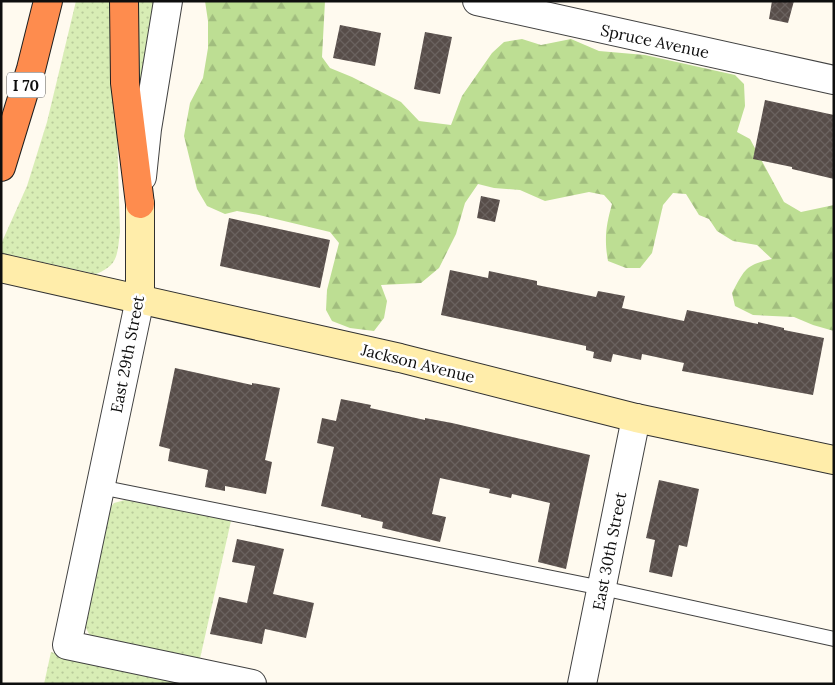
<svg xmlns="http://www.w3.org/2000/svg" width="835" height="685" font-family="Lora,serif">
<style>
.grass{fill:url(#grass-dots)}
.forest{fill:url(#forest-firs)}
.building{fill:url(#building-cross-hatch)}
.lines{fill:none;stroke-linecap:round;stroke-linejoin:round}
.lane-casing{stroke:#414141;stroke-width:16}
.street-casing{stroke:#414141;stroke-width:30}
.secondary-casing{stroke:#303030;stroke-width:30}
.highway-casing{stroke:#1f1f1f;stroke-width:30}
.lane{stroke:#fff;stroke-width:14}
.street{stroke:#fff;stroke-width:28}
.secondary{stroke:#ffedaa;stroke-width:28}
.highway{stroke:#fe8c4e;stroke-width:28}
.labels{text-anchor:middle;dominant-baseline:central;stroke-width:5;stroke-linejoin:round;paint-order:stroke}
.shield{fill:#fff;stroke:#565656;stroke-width:1}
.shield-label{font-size:15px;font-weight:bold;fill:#0e0e0e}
.street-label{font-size:16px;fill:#0e0e0e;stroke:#fff}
</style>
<defs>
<pattern id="grass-dots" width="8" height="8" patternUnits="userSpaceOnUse" patternTransform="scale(1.25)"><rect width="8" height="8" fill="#d8edb5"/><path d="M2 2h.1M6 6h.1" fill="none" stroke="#b8ca9a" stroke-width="1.8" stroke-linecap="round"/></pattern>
<pattern id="forest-firs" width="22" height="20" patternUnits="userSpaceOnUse" patternTransform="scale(1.25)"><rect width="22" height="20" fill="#bdde93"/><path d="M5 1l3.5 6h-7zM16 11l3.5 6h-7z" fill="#a1bd7e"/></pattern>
<pattern id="building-cross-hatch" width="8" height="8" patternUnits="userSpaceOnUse" patternTransform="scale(1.25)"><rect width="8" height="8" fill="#574d49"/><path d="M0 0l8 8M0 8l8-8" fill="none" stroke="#6a625f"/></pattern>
</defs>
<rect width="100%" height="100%" fill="#fffaef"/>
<!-- grass -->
<path class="grass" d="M 76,1 L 113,1 L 120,232 C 117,254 119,265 96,274 L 1,253 L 1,244 L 27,186 L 47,122 Z
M 134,1 L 159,1 L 141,118 L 135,88 Z
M 125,500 L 231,521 L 199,663 L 98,641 L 89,634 L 83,622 L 105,514 L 114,503 Z
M 51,652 L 70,658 L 190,684 L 44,684 Z"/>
<!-- forest -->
<path class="forest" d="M 205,1 L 325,1 L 322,57 L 330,68 L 352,77 L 401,102 L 419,121 L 451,125 L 462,96 L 492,53 L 504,42 L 522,39 L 541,45 L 571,39 L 599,51 L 645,55 L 735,75 L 744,84 L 745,106 L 737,132 L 750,139 L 784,202 L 801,212 L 834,205 L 834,331 L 813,325 L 794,317 L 753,315 L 735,306 L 732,293 C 745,269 745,265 772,259 L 757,245 L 733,241 L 717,231 L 709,219 L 699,215 L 686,194 L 673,193 L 663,205 L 652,253 L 640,268 L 626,268 L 608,261 C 604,239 606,225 612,204 L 604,195 L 589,192 L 545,201 L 520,190 L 494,188 L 478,184 L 465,203 L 456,234 L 439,268 L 421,283 L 381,285 L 387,301 L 384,318 L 374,331 L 350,328 L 332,321 L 326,310 L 327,290 L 339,243 L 330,232 L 259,215 L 237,211 L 225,214 L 207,206 L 197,189 L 184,136 L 190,103 L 203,78 L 208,48 L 208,21 Z"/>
<!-- building -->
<path class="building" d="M 772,1 L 794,1 L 788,23 L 769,19 Z
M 340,25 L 381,33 L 375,66 L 333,58 Z
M 425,32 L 452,37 L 440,94 L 414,89 Z
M 765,100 L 834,115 L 834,179 L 792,169 L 792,167 L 753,159 Z
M 481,196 L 500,200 L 495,222 L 477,218 Z
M 229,218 L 330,240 L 320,288 L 220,266 Z
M 450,270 L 488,278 L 489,271 L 537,281 L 537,285 L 596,297 L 598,291 L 625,296 L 622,308 L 684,321 L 687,310 L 758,324 L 758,322 L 784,328 L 784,330 L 824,338 L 813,395 L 682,371 L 684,363 L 642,354 L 641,360 L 613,354 L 611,362 L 593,358 L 594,352 L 586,350 L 586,346 L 441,315 Z
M 175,368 L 252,385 L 252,383 L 280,388 L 265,460 L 272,462 L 266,494 L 225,486 L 225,491 L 205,487 L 208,470 L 168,461 L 170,449 L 159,446 Z
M 341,399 L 371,405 L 370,408 L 425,420 L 425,418 L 452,423 L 590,455 L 566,569 L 538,562 L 550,503 L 512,494 L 511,498 L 489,493 L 490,489 L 440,478 L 432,514 L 446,517 L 440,542 L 382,528 L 383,522 L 361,517 L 361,515 L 321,506 L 334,447 L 317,443 L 322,418 L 336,421 Z
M 659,480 L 699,489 L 687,547 L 679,545 L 672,577 L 649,572 L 655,540 L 646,538 Z
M 237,539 L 284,549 L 273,594 L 314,603 L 306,638 L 265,629 L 262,644 L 210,634 L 219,597 L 247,603 L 255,566 L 232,562 Z"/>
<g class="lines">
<defs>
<path id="lane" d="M 100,487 L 602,588 L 834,639"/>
<path id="street" d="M 477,1 L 834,80
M 142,177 L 147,129 L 168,1
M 140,299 L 67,645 L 252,684
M 582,684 L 636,418"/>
<path id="secondary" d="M 140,204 L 140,299
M 1,268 L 400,358 L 636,418 L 834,460"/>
<path id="highway" d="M 124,1 L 125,83 L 140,204
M 1,167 L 31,69 L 48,1"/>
</defs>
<!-- lane casing -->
<use href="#lane" class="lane-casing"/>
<!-- street casing -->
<use href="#street" class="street-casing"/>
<!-- secondary casing -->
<use href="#secondary" class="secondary-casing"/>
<!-- highway casing -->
<use href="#highway" class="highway-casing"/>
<!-- lane -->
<use href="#lane" class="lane"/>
<!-- street -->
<use href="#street" class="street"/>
<!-- secondary -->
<use href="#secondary" class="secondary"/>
<!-- highway -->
<use href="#highway" class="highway"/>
</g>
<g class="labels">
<!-- shield labels -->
<rect class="shield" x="7" y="72.5" width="38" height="25" rx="4"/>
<g class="shield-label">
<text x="26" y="85">I 70</text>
</g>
<!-- street labels -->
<g class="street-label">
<text transform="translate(655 41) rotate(12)">Spruce Avenue</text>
<text transform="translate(127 354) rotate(-79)">East 29th Street</text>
<text transform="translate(418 363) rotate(14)">Jackson Avenue</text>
<text transform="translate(609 551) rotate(-79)">East 30th Street</text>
</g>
</g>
<!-- border -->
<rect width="835" height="685" fill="none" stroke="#0e0e0e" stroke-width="5"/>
</svg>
